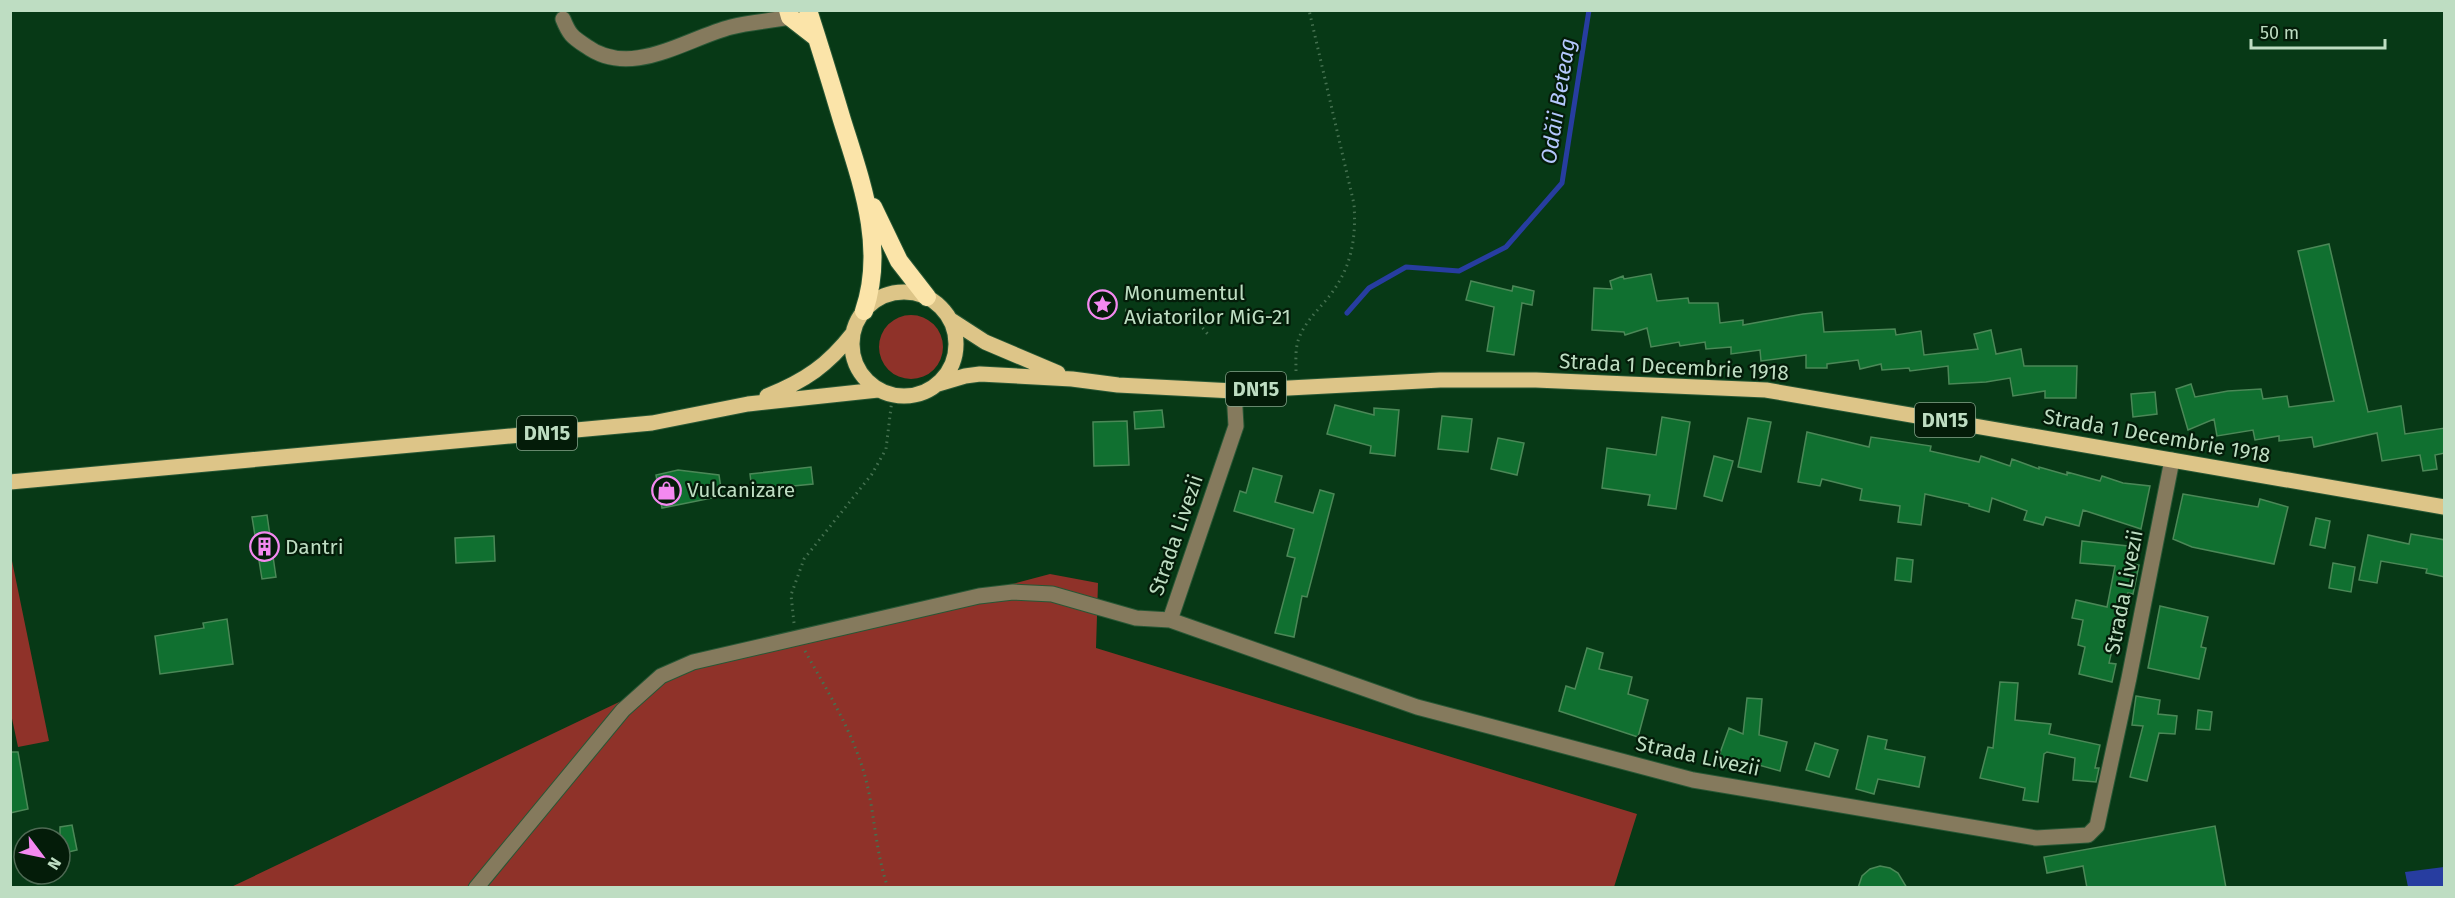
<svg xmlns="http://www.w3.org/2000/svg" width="2455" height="898" font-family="'Fira Sans',sans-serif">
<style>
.green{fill:#8f3229}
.water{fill:#273da0}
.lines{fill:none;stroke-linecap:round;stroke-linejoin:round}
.stream{stroke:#273da0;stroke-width:5}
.building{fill:#107030;stroke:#4b8857;stroke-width:1.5}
.minor-casing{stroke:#285735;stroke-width:17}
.major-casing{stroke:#285735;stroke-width:17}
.highway-casing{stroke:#285735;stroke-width:20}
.path{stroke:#457150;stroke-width:3;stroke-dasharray:1.5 4.5;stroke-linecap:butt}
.minor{stroke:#857a5d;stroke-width:15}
.major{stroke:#ddc588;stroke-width:15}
.highway{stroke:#fbe4a9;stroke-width:18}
.labels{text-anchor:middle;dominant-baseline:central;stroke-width:4.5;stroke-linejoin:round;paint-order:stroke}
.shield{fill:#041c09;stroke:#86a38a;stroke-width:1.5}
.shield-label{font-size:20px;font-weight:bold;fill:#beddc2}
.poi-label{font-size:21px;fill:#beddc2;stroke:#041c09;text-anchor:start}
.street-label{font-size:21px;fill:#beddc2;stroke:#041c09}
.water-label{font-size:22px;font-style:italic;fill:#b5c8fd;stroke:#041c09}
</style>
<rect width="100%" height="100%" fill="#073916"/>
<!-- green -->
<path class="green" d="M879 347a32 32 0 1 1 64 0a32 32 0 1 1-64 0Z
M 11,556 L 49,741 L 18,747 L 10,709 Z
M 1050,574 L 1098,583 L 1096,648 L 1637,814 L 1614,887 L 229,888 L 680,673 Z"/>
<!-- water -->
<path class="water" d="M 2444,867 L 2444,887 L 2408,887 L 2405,872 Z"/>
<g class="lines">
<!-- stream -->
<path class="stream" d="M 1347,313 L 1369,288 L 1406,267 L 1459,271 L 1506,247 L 1562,183 L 1589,10"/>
</g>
<!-- building -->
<path class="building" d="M 2329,244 L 2368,412 L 2401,406 L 2405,434 L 2445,428 L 2445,453 L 2435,455 L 2437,469 L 2423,471 L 2420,455 L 2382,461 L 2377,433 L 2314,447 L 2312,437 L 2279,441 L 2279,436 L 2255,440 L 2253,430 L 2217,436 L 2214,419 L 2188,430 L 2176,389 L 2191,384 L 2195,397 L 2228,391 L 2261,389 L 2263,399 L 2287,396 L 2289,407 L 2334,401 L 2298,251 Z
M 1651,274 L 1657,301 L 1688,298 L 1689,303 L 1718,303 L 1720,323 L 1743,320 L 1743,325 L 1803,314 L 1822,312 L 1824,332 L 1895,329 L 1896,335 L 1921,331 L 1924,355 L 1978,349 L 1974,334 L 1991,330 L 1996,354 L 2021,349 L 2024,366 L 2077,366 L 2076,398 L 2045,398 L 2045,391 L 2013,396 L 2010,378 L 1986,382 L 1949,384 L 1948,366 L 1910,371 L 1909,368 L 1882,370 L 1881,364 L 1860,369 L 1858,360 L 1827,364 L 1827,368 L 1806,368 L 1806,355 L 1761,361 L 1760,350 L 1731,354 L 1731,347 L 1706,349 L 1705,342 L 1680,346 L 1679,342 L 1651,347 L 1647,328 L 1625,335 L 1624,332 L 1592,330 L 1594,288 L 1612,289 L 1610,281 L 1623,276 L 1624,279 Z
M 1471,281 L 1512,291 L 1513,286 L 1534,291 L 1532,305 L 1522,303 L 1514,355 L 1487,351 L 1494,307 L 1466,300 Z
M 2155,392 L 2157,414 L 2133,417 L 2131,394 Z
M 1335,405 L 1374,415 L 1374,408 L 1399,410 L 1395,456 L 1370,453 L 1371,446 L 1327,434 Z
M 1162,410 L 1164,427 L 1135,429 L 1134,412 Z
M 1442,416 L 1472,419 L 1468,452 L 1438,449 Z
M 1662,417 L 1690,422 L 1676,509 L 1648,505 L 1650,495 L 1602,488 L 1607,448 L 1656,455 Z
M 1748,418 L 1771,422 L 1761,472 L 1738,467 Z
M 1127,421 L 1129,465 L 1094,466 L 1093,422 Z
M 1807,432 L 1869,447 L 1871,437 L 1931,446 L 1930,451 L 1979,462 L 1981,456 L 2010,466 L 2012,459 L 2039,469 L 2039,467 L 2067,475 L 2067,472 L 2100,481 L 2102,476 L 2123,483 L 2150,486 L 2141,529 L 2083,510 L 2079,526 L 2046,517 L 2043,525 L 2024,520 L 2027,511 L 1992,498 L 1989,512 L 1969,506 L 1969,504 L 1925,494 L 1921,525 L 1898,522 L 1900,506 L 1860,500 L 1862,489 L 1822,479 L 1820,486 L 1798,482 Z
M 1498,438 L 1524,443 L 1517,475 L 1491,469 Z
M 1714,456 L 1733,461 L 1722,501 L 1704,496 Z
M 811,467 L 813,484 L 752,490 L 750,474 Z
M 1253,468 L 1282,476 L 1275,502 L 1313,513 L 1320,490 L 1334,494 L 1307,597 L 1302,596 L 1294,637 L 1275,633 L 1295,558 L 1287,556 L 1294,529 L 1234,511 L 1240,491 L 1246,493 Z
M 678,470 L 719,475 L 722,496 L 662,508 L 656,475 Z
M 2183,494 L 2258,507 L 2260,499 L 2288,507 L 2274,564 L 2192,547 L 2173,539 Z
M 267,515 L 276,577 L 262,579 L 252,517 Z
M 2316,518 L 2330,521 L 2325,548 L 2310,545 Z
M 2411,534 L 2445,540 L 2445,577 L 2426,573 L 2427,569 L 2381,561 L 2377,583 L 2359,580 L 2368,535 L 2409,544 Z
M 494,536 L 495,561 L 456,563 L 455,538 Z
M 2082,541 L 2137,547 L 2134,564 L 2139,565 L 2133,594 L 2128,593 L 2120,629 L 2117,628 L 2109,663 L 2116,664 L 2112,682 L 2079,674 L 2085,647 L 2078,645 L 2083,620 L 2072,618 L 2076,600 L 2107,607 L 2115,566 L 2080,563 Z
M 1897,558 L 1913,560 L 1911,582 L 1895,580 Z
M 2333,563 L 2355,567 L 2351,592 L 2329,588 Z
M 2160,606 L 2208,617 L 2201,647 L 2206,648 L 2199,679 L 2148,668 Z
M 227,619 L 233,664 L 160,674 L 155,636 L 204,628 L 203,623 Z
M 1587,648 L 1603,653 L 1599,669 L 1632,677 L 1628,694 L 1648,700 L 1638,737 L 1559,711 L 1566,686 L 1575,689 Z
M 2000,682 L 2018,683 L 2015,720 L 2051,724 L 2049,734 L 2100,745 L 2095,768 L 2099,768 L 2096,782 L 2073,780 L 2075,758 L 2047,752 L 2044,754 L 2038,802 L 2023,800 L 2025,788 L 1980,778 L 1988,747 L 1993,748 Z
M 2136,696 L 2160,700 L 2158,714 L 2177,716 L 2175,734 L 2159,733 L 2147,781 L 2130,777 L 2143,726 L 2132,725 Z
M 1747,698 L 1762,699 L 1759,735 L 1787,742 L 1780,771 L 1741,760 L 1737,771 L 1716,764 L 1729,728 L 1743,734 Z
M 2198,710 L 2212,712 L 2210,730 L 2196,729 Z
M 1868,736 L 1887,740 L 1885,749 L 1925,757 L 1919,787 L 1878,779 L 1874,794 L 1856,789 Z
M 1815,743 L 1838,750 L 1829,777 L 1806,770 Z
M 10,752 L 18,752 L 28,809 L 10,813 Z
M 72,825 L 77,850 L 60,854 L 60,827 Z
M 2215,826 L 2226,888 L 2087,888 L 2083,866 L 2047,873 L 2044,857 Z
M 1880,866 L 1890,868 L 1898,873 L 1907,888 L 1858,888 L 1862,876 L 1870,869 Z"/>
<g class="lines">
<defs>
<path id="minor" d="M 563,19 C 569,34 572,37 586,46 C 631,79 685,39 731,27 C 750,22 771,21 790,17
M 1234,391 L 1236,426 L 1170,620 L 1417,707 L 1693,780 L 2036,838 L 2088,835 L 2097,826 L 2129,678 L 2172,460
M 476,888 L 623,710 L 661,676 L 693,662 L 979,596 L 1013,592 L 1052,594 L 1136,618 L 1170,620"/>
<path id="major" d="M852 344a52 52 0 1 1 104 0a52 52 0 1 1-104 0Z
M 951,320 L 985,342 L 1058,373
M 938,384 L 965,376 L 980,374 L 1072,379 L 1118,385 L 1234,391 L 1440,380 L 1536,380 L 1766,390 L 2444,507
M 767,396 C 805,381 828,365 853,333
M 10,482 L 652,423 L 748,404 L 878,390"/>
<path id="highway" d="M 788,10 L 790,17 L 817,38
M 808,10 C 820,47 831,83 842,120 C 861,181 886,247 864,311
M 873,207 L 899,261 L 927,297"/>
</defs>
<!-- minor casing -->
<use href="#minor" class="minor-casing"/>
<!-- major casing -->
<use href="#major" class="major-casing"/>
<!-- highway casing -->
<use href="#highway" class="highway-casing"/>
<!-- path -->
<path class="path" d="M 1125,310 L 1161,317 L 1193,316 L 1210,337
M 1296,371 C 1296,361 1295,348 1299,338 C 1307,317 1326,304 1337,285 C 1353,260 1356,233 1354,204 L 1309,10
M 794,623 L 791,595 L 804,559 L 872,474 L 886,449 L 892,399
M 805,651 C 829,694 855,735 867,784 C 875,818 876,854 888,888"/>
<!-- minor -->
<use href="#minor" class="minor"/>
<!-- major -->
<use href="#major" class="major"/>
<!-- highway -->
<use href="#highway" class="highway"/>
</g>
<!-- icons -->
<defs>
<symbol id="sight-ring" viewBox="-11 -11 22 22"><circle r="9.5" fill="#041c09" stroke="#f489f0" stroke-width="1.5"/><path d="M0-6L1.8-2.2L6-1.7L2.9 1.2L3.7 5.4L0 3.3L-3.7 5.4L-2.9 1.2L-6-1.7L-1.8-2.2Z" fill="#f489f0"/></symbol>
<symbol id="shop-ring" viewBox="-11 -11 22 22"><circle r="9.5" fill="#041c09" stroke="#f489f0" stroke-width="1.5"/><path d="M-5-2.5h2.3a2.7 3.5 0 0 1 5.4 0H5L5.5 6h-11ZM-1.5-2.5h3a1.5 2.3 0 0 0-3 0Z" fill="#f489f0"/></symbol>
<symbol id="building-ring" viewBox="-11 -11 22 22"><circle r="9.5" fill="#041c09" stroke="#f489f0" stroke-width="1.5"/><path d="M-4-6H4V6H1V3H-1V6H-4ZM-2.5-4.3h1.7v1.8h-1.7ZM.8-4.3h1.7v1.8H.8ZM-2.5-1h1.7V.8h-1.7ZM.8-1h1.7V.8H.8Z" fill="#f489f0"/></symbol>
</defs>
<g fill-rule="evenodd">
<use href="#sight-ring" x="1086" y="288" width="33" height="33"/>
<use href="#shop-ring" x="650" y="474" width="33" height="33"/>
<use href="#building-ring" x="248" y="530" width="33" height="33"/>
</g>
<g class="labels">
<!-- shield labels -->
<g class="shield">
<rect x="1226" y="372" width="60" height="34" rx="4.5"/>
<rect x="1915" y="403" width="60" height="34" rx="4.5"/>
<rect x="517" y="416" width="60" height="34" rx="4.5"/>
</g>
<g class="shield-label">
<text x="1256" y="389">DN15</text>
<text x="1945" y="420">DN15</text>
<text x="547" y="433">DN15</text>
</g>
<!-- poi labels -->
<g class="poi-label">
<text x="1124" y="293">Monumentul<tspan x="1124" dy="24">Aviatorilor MiG-21</tspan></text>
<text x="687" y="490">Vulcanizare</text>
<text x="285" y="547">Dantri</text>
</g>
<!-- street labels -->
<g class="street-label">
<text transform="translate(1674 367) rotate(3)">Strada 1 Decembrie 1918</text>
<text transform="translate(2157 436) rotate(10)">Strada 1 Decembrie 1918</text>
<text transform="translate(1176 535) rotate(-71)">Strada Livezii</text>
<text transform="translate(2124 592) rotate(-79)">Strada Livezii</text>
<text transform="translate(1698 756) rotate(12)">Strada Livezii</text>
</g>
<!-- water labels -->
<g class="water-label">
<text transform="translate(1558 101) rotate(-81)">Odăii Beteag</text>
</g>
</g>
<!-- border -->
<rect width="2455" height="898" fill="none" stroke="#beddc2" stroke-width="24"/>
<!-- north arrow -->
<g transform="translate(42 856) rotate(122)"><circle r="28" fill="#041c09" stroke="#4e6953" stroke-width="1.5"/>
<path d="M0-4.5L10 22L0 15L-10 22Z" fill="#f489f0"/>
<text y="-9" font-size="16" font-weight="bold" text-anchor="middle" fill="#beddc2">N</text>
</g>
<!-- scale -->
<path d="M2251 39v9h134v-9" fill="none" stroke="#beddc2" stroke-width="3"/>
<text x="2260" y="39" font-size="18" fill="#beddc2" stroke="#041c09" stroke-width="4.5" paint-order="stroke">50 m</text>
</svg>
